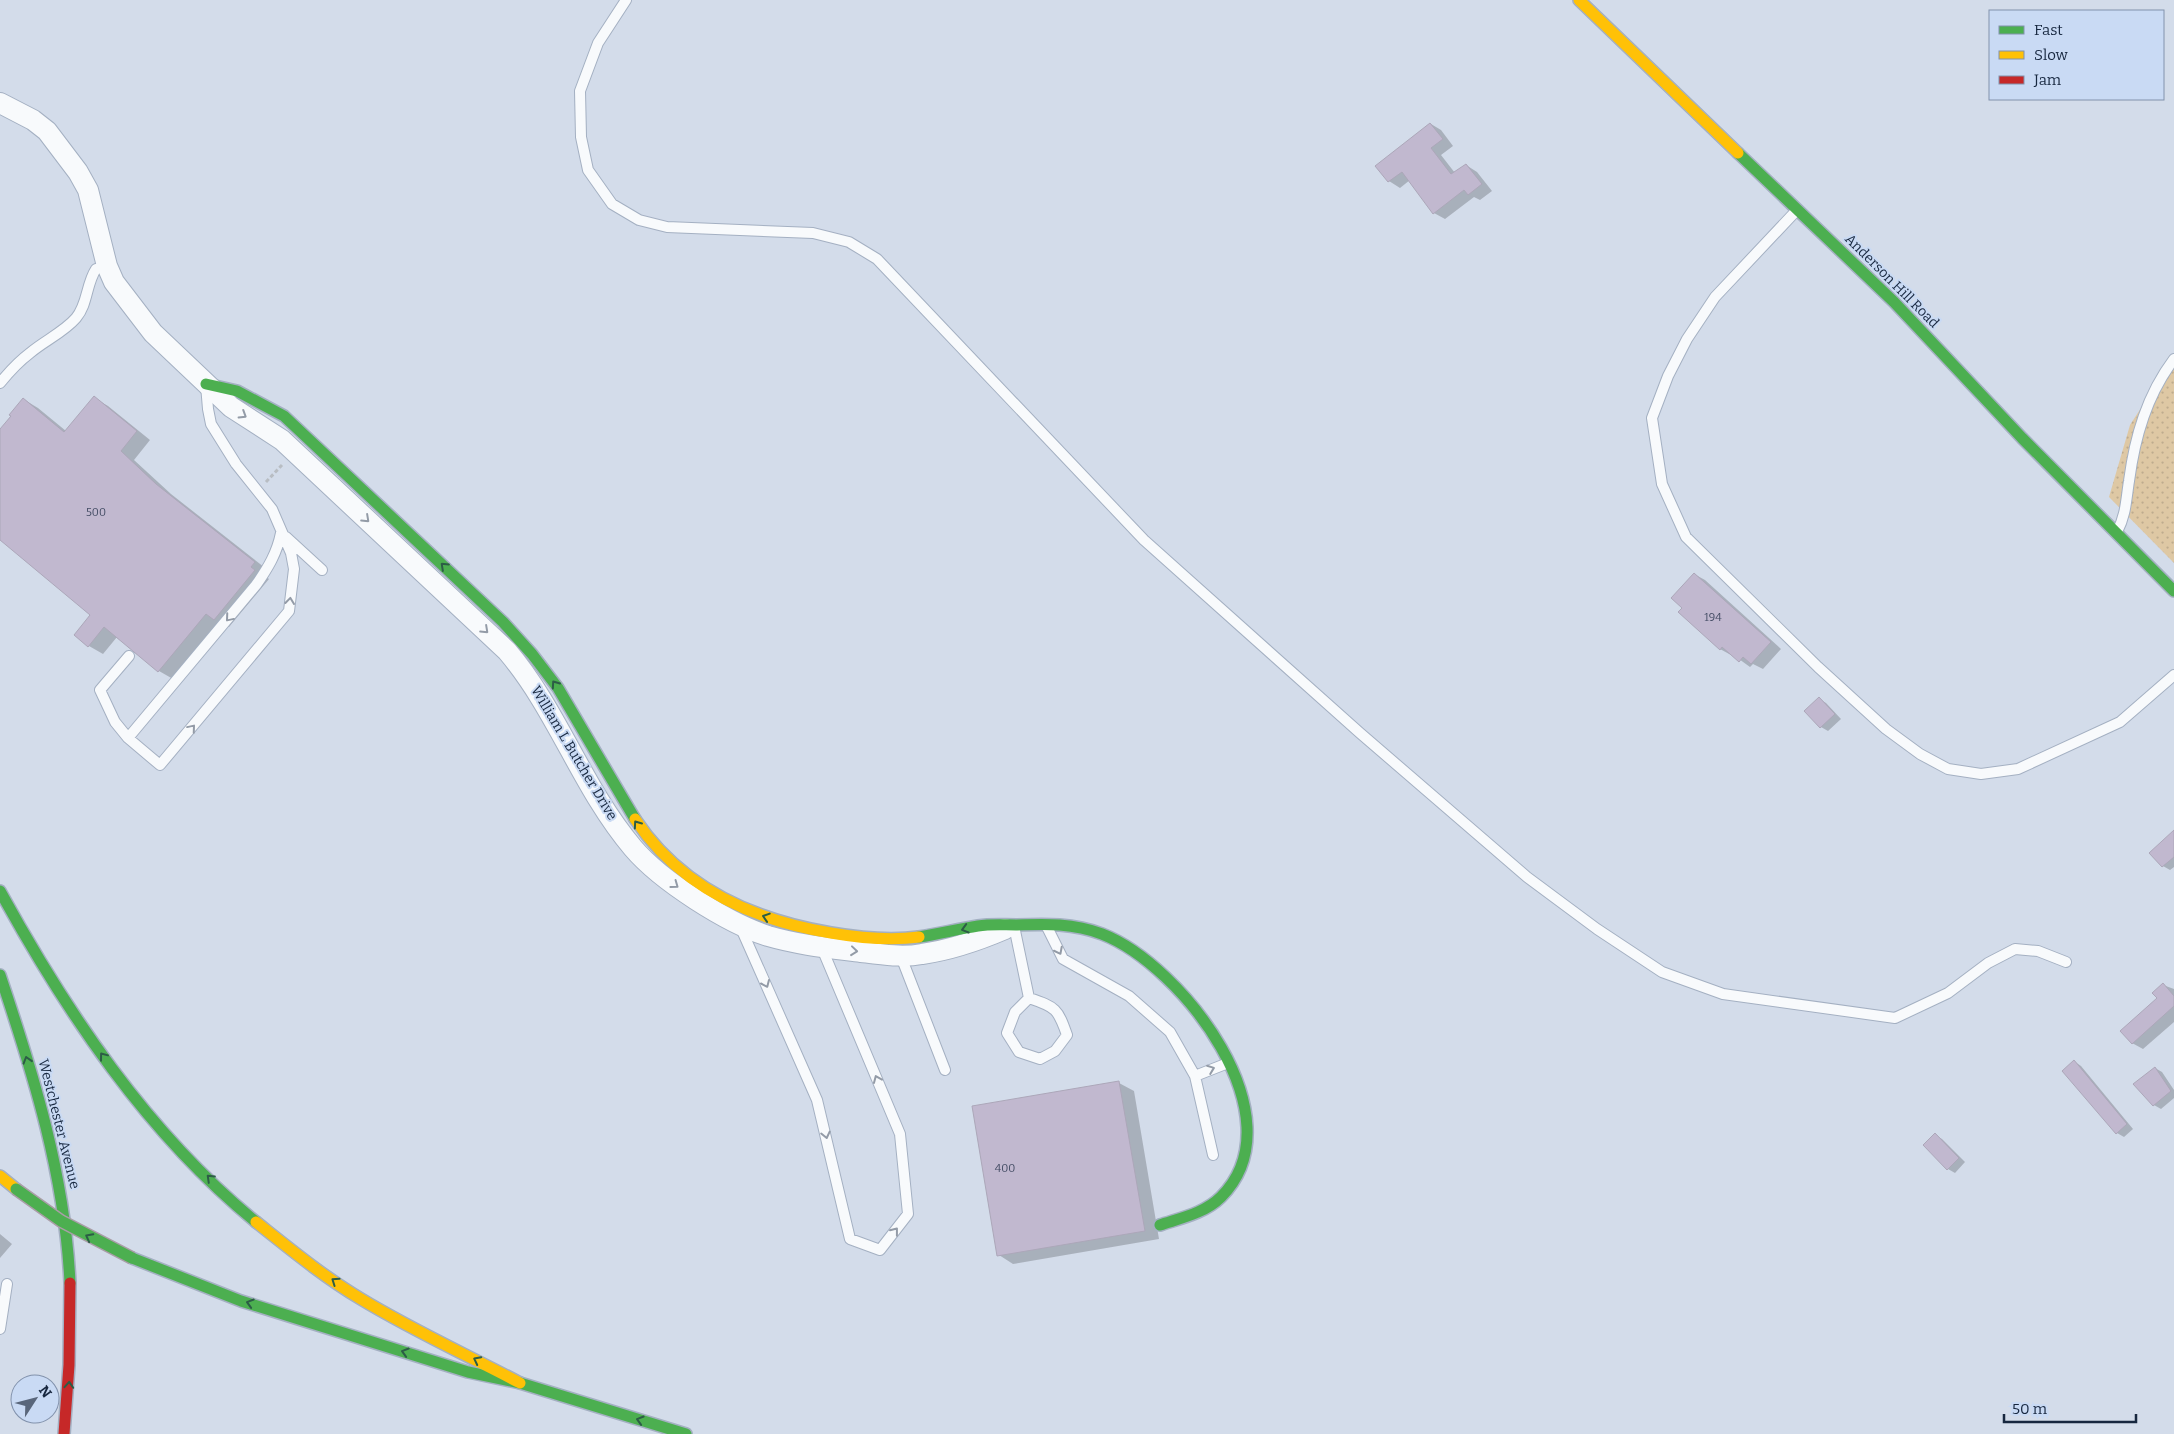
<svg xmlns="http://www.w3.org/2000/svg" width="2174" height="1434" font-family="Bitter,serif">
<style>
.grass{fill:url(#grass-dots)}
.shadow{fill:#0003}
.building{fill:#c1b8cf;stroke:#aca7b9}
.lines{fill:none;stroke-linecap:round;stroke-linejoin:round}
.lane-casing{stroke:#a4b0c2;stroke-width:12}
.street-casing{stroke:#a4b0c2;stroke-width:22}
.fast-casing{stroke:#a4b0c2;stroke-width:14}
.slow-casing{stroke:#a4b0c2;stroke-width:14}
.jam-casing{stroke:#a4b0c2;stroke-width:14}
.path{stroke:#b8bdc3;stroke-width:3;stroke-dasharray:4 2.5;stroke-linecap:butt}
.lane{stroke:#f8fafc;stroke-width:10}
.street{stroke:#f8fafc;stroke-width:20}
.fast{stroke:#4caf50;stroke-width:11}
.slow{stroke:#ffc107;stroke-width:11}
.jam{stroke:#c62828;stroke-width:11}
.fast-bridge-casing{stroke:#a99ea7;stroke-width:14;stroke-linecap:butt}
.fast-bridge{stroke:#4caf50;stroke-width:11}
.oneway{stroke:#939ba7}
.oneway2{stroke:#2c5d46}
.labels{text-anchor:middle;dominant-baseline:central;stroke-width:4;stroke-linejoin:round;paint-order:stroke}
.number-label{font-size:11px;fill:#424b63}
.street-label{font-size:14px;fill:#17273f;stroke:#c9daf4}
</style>
<defs>
<pattern id="grass-dots" width="8" height="8" patternUnits="userSpaceOnUse" patternTransform="scale(1.25)"><rect width="8" height="8" fill="#dec8a4"/><path d="M2 2h.1M6 6h.1" fill="none" stroke="#beac8e" stroke-width="1.8" stroke-linecap="round"/></pattern>
</defs>
<rect width="100%" height="100%" fill="#d3dcea"/>
<!-- grass -->
<path class="grass" d="M 2174,357 L 2174,563 L 2109,497 L 2130,425 Z"/>
<!-- shadow -->
<path class="shadow" d="M 1431,124 L 1441,130 L 1453,146 L 1441,155 L 1455,173 L 1466,165 L 1477,172 L 1492,191 L 1480,200 L 1474,197 L 1445,219 L 1434,213 L 1410,180 L 1400,188 L 1389,181 L 1377,166 Z
M 94,398 L 108,406 L 150,440 L 134,460 L 171,494 L 269,571 L 265,576 L 269,579 L 229,627 L 220,622 L 173,679 L 159,671 L 117,637 L 103,654 L 89,646 L 92,615 L 0,539 L 0,431 L 23,399 L 38,408 L 66,431 Z
M 1694,574 L 1705,580 L 1781,649 L 1763,669 L 1753,664 L 1750,667 L 1732,654 L 1731,655 L 1720,649 L 1684,608 Z
M 1819,699 L 1826,703 L 1841,719 L 1828,731 L 1821,727 L 1806,711 Z
M 2174,832 L 2174,867 L 2170,870 L 2163,866 L 2151,853 Z
M 2163,985 L 2174,989 L 2174,1022 L 2143,1049 L 2132,1043 L 2158,998 Z
M 2075,1062 L 2081,1066 L 2133,1129 L 2124,1137 L 2117,1133 Z
M 2155,1068 L 2162,1072 L 2174,1090 L 2174,1098 L 2161,1109 L 2154,1105 Z
M 1119,1083 L 1134,1091 L 1159,1239 L 1013,1264 L 999,1255 Z
M 1935,1135 L 1942,1139 L 1965,1162 L 1955,1173 L 1948,1169 Z
M 0,1234 L 12,1244 L 0,1258 Z"/>
<!-- building -->
<path class="building" d="M 1430,123 L 1443,139 L 1431,148 L 1451,174 L 1466,164 L 1482,184 L 1468,195 L 1464,190 L 1433,214 L 1402,172 L 1388,182 L 1375,166 Z
M 94,396 L 137,431 L 121,451 L 156,484 L 255,562 L 251,567 L 255,570 L 214,620 L 206,614 L 158,672 L 104,627 L 88,647 L 74,635 L 90,615 L 0,540 L 0,429 L 11,416 L 9,415 L 23,398 L 64,432 Z
M 1694,573 L 1771,642 L 1751,664 L 1743,657 L 1739,662 L 1722,647 L 1720,650 L 1678,612 L 1682,608 L 1671,598 Z
M 1819,697 L 1835,714 L 1820,728 L 1804,711 Z
M 2174,830 L 2174,857 L 2162,867 L 2149,853 Z
M 2163,983 L 2174,996 L 2174,1006 L 2132,1044 L 2120,1031 L 2157,998 L 2152,993 Z
M 2074,1060 L 2127,1124 L 2116,1134 L 2062,1071 Z
M 2155,1067 L 2171,1091 L 2153,1106 L 2133,1084 Z
M 1119,1081 L 1145,1231 L 997,1256 L 972,1106 Z
M 1935,1133 L 1959,1158 L 1947,1170 L 1923,1145 Z"/>
<g class="lines">
<defs>
<path id="lane" d="M 626,0 L 598,43 L 580,91 L 581,137 L 588,170 L 612,204 L 639,220 L 667,227 L 813,233 L 849,242 L 877,259 L 1144,540 L 1360,733 L 1527,877 L 1597,929 L 1662,972 L 1723,994 L 1895,1018 L 1948,993 L 1988,963 L 2015,949 L 2038,951 L 2066,962
M 1797,210 L 1715,297 L 1687,339 L 1668,376 L 1652,418 L 1662,484 L 1686,537 L 1818,667 L 1886,729 L 1920,754 L 1948,769 L 1981,774 L 2018,769 L 2120,722 L 2174,675
M 0,383 C 9,372 18,362 30,353 C 44,341 64,332 76,318 C 88,304 86,284 96,269 L 107,266
M 2117,532 C 2126,515 2126,500 2129,481 C 2135,436 2147,395 2174,359
M 286,537 L 322,570
M 129,656 L 100,690 L 115,722 L 128,738 L 160,765 L 289,611 L 294,569 L 291,553 L 272,509 L 236,464 L 211,424 L 208,409 L 206,385
M 128,738 L 256,585 C 268,568 277,553 281,533
M 1046,925 L 1063,959 L 1129,996 L 1170,1032 L 1195,1076 L 1213,1155
M 740,926 L 817,1100 L 850,1239 L 880,1250 L 908,1214 L 900,1134 L 821,946
M 1014,926 L 1029,998
M 900,954 L 945,1070
M 1029,998 C 1056,1007 1058,1009 1067,1035 L 1055,1051 L 1040,1059 L 1019,1052 L 1007,1033 L 1015,1012 Z
M 1195,1076 L 1228,1063
M 0,1329 L 7,1284"/>
<path id="street" d="M 0,103 L 33,120 L 47,131 L 78,172 L 88,190 L 107,266 L 114,282 L 153,333 L 231,407 L 282,440 L 507,651 C 558,711 582,788 633,848 C 661,881 727,923 768,936 C 799,945 830,948 861,952 C 882,954 901,958 922,954 C 951,950 977,941 1005,929"/>
<path id="fast" d="M 1738,153 L 1894,302 L 2022,438 L 2174,591
M 206,384 L 237,391 L 284,416 L 503,622 L 532,654 L 558,688 L 635,819
M 0,891 C 67,1013 147,1133 256,1222
M 919,937 C 939,934 958,929 978,926 C 991,924 1003,925 1016,925 C 1046,924 1073,923 1102,934 C 1182,965 1300,1118 1221,1197 C 1205,1213 1181,1218 1160,1225
M 0,975 C 34,1076 65,1176 70,1283
M 132,1258 L 241,1301 L 468,1372 L 520,1383 L 686,1434"/>
<path id="slow" d="M 1579,0 L 1738,153
M 635,819 C 680,887 753,920 831,933 C 860,938 890,941 919,937
M 0,1176 L 16,1189
M 256,1222 C 290,1249 324,1277 361,1299 C 412,1330 467,1355 520,1383"/>
<path id="jam" d="M 64,1434 L 69,1365 L 70,1283"/>
</defs>
<!-- lane casing -->
<use href="#lane" class="lane-casing"/>
<!-- street casing -->
<use href="#street" class="street-casing"/>
<!-- fast casing -->
<use href="#fast" class="fast-casing"/>
<!-- slow casing -->
<use href="#slow" class="slow-casing"/>
<!-- jam casing -->
<use href="#jam" class="jam-casing"/>
<!-- path -->
<path class="path" d="M 266,482 L 282,465"/>
<!-- lane -->
<use href="#lane" class="lane"/>
<!-- street -->
<use href="#street" class="street"/>
<!-- fast -->
<use href="#fast" class="fast"/>
<!-- slow -->
<use href="#slow" class="slow"/>
<!-- jam -->
<use href="#jam" class="jam"/>
<defs>
<path id="fast-bridge" d="M 16,1189 L 61,1221 L 132,1258"/>
</defs>
<!-- fast-bridge casing -->
<use href="#fast-bridge" class="fast-bridge-casing"/>
<!-- fast-bridge -->
<use href="#fast-bridge" class="fast-bridge"/>
</g>
<!-- one-way arrows -->
<defs><path id="oneway-chevron" d="M-2-3.5L2.5 0L-2 3.5" fill="none" stroke-width="1.6" stroke-linecap="round" stroke-linejoin="round" transform="scale(1.25)"/></defs>
<g class="oneway">
<use href="#oneway-chevron" transform="translate(243 415) rotate(32)"/>
<use href="#oneway-chevron" transform="translate(366 519) rotate(43)"/>
<use href="#oneway-chevron" transform="translate(290 601) rotate(-83)"/>
<use href="#oneway-chevron" transform="translate(229 618) rotate(130)"/>
<use href="#oneway-chevron" transform="translate(485 630) rotate(43)"/>
<use href="#oneway-chevron" transform="translate(192 728) rotate(-50)"/>
<use href="#oneway-chevron" transform="translate(675 885) rotate(36)"/>
<use href="#oneway-chevron" transform="translate(854 951) rotate(6)"/>
<use href="#oneway-chevron" transform="translate(1059 951) rotate(63)"/>
<use href="#oneway-chevron" transform="translate(766 984) rotate(66)"/>
<use href="#oneway-chevron" transform="translate(1211 1069) rotate(-21)"/>
<use href="#oneway-chevron" transform="translate(877 1079) rotate(-113)"/>
<use href="#oneway-chevron" transform="translate(826 1135) rotate(77)"/>
<use href="#oneway-chevron" transform="translate(895 1231) rotate(-52)"/>
</g>
<g class="oneway2">
<use href="#oneway-chevron" transform="translate(444 566) rotate(-137)"/>
<use href="#oneway-chevron" transform="translate(555 684) rotate(-125)"/>
<use href="#oneway-chevron" transform="translate(637 824) rotate(-125)"/>
<use href="#oneway-chevron" transform="translate(766 917) rotate(-162)"/>
<use href="#oneway-chevron" transform="translate(965 929) rotate(164)"/>
<use href="#oneway-chevron" transform="translate(103 1056) rotate(-127)"/>
<use href="#oneway-chevron" transform="translate(27 1060) rotate(-107)"/>
<use href="#oneway-chevron" transform="translate(210 1178) rotate(-136)"/>
<use href="#oneway-chevron" transform="translate(89 1237) rotate(-152)"/>
<use href="#oneway-chevron" transform="translate(335 1281) rotate(-145)"/>
<use href="#oneway-chevron" transform="translate(250 1303) rotate(-163)"/>
<use href="#oneway-chevron" transform="translate(405 1352) rotate(-163)"/>
<use href="#oneway-chevron" transform="translate(477 1360) rotate(-153)"/>
<use href="#oneway-chevron" transform="translate(69 1385) rotate(-86)"/>
<use href="#oneway-chevron" transform="translate(640 1420) rotate(-163)"/>
</g>
<g class="labels">
<!-- number labels -->
<g class="number-label">
<text x="96" y="512">500</text>
<text x="1713" y="617">194</text>
<text x="1005" y="1168">400</text>
</g>
<!-- street labels -->
<g class="street-label">
<text transform="translate(1892 281) rotate(45)">Anderson Hill Road</text>
<text transform="translate(574 753) rotate(59)">William L Butcher Drive</text>
<text transform="translate(59 1124) rotate(76)">Westchester Avenue</text>
</g>
</g>
<!-- legend -->
<rect x="1989" y="10" width="175" height="90" fill="#c9daf4" stroke="#8292ac"/>
<rect x="1999" y="26" width="25" height="8" fill="#4caf50" stroke="#8292ac"/>
<text x="2034" y="35" font-size="15" fill="#17273f">Fast</text>
<rect x="1999" y="51" width="25" height="8" fill="#ffc107" stroke="#8292ac"/>
<text x="2034" y="60" font-size="15" fill="#17273f">Slow</text>
<rect x="1999" y="76" width="25" height="8" fill="#c62828" stroke="#8292ac"/>
<text x="2034" y="85" font-size="15" fill="#17273f">Jam</text>
<!-- north arrow -->
<g transform="translate(35 1399) rotate(54)"><circle r="24" fill="#c9daf4" stroke="#8292ac"/>
<path d="M0-4L9 19L0 12L-9 19Z" fill="#59667b"/>
<text y="-8" font-size="14" font-weight="bold" text-anchor="middle" fill="#17273f">N</text>
</g>
<!-- scale -->
<path d="M2004 1414v8h132v-8" fill="none" stroke="#17273f" stroke-width="2.5"/>
<text x="2012" y="1414" font-size="15" fill="#17273f" stroke="#c9daf4" stroke-width="4" paint-order="stroke">50 m</text>
</svg>
